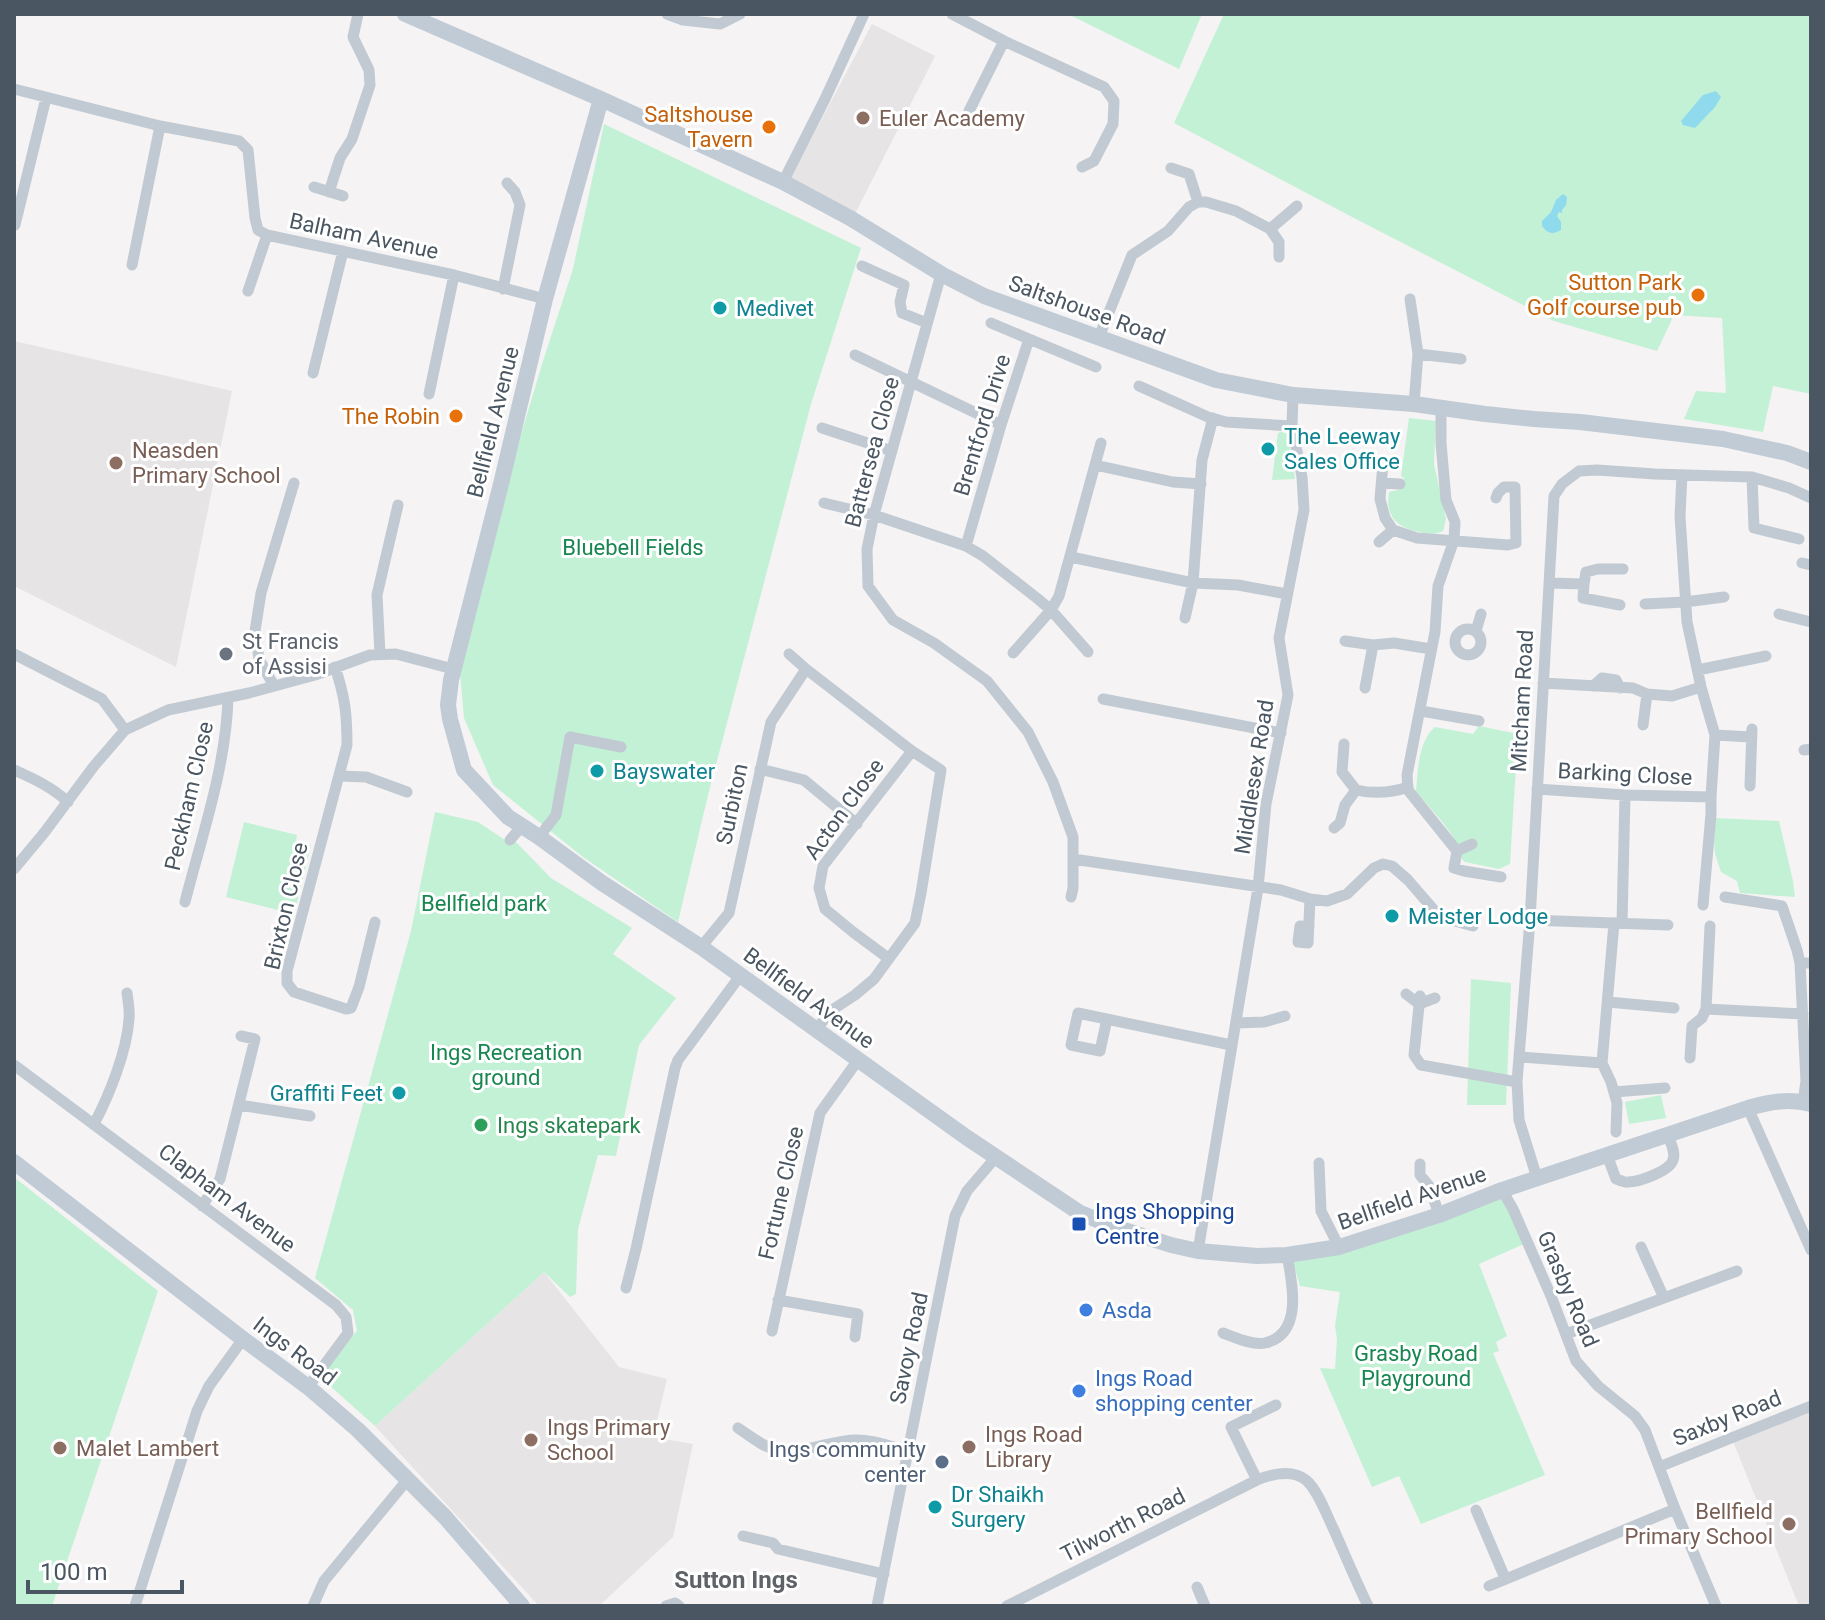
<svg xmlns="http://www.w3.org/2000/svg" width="1825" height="1620" font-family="Roboto,sans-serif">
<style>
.education{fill:#e6e4e5}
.green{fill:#c3f1d5}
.water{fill:#90daee}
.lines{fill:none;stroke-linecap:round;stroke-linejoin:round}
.street{stroke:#c1cad2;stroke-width:11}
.secondary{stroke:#c1cbd6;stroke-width:16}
.education-dot{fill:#8d6e63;stroke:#fff;stroke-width:3}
.food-dot{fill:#e8710a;stroke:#fff;stroke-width:3}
.culture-dot{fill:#0f9aa8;stroke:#fff;stroke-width:3}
.worship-dot{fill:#6b7280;stroke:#fff;stroke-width:3}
.leisure-dot{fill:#2e9e5b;stroke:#fff;stroke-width:3}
.transit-dot{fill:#1a4fb4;stroke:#fff;stroke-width:3}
.shop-dot{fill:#3f7fe0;stroke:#fff;stroke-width:3}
.service-dot{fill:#5c6f8a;stroke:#fff;stroke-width:3}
.labels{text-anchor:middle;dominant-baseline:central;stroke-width:6;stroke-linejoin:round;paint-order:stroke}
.food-label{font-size:22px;fill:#c56008;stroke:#fff;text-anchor:end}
.education-label{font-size:22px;fill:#785e54;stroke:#fff;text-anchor:start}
.street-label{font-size:22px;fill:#4a5661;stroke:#fff}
.culture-label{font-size:22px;fill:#0d838f;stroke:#fff;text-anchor:start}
.park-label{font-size:22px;fill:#17864f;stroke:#fff}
.worship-label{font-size:22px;fill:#5b616d;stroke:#fff;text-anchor:start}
.leisure-label{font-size:22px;fill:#27864d;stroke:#fff;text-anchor:start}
.transit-label{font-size:22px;fill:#164399;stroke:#fff;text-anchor:start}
.shop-label{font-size:22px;fill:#366cbe;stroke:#fff;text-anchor:start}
.service-label{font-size:22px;fill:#4e5e75;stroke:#fff;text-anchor:end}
.neighbourhood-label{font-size:24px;font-weight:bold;fill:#5f6368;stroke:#fff}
</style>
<rect width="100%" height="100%" fill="#f5f3f3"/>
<!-- education -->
<path class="education" d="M 872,24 L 935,56 L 854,216 L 790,179 Z
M 14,341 L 232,391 L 176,667 L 14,586 Z
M 544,1272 L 619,1367 L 667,1379 L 653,1437 L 693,1444 L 673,1537 L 599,1606 L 539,1606 L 375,1426 Z
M 1811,1412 L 1811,1606 L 1799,1606 L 1733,1441 Z"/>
<!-- green -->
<path class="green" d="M 1068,14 L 1202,14 L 1179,69 Z
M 1224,14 L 1811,14 L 1811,394 L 1773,386 L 1763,432 L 1684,419 L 1696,391 L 1726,393 L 1722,318 L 1674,315 L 1657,351 L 1554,321 L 1356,219 L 1174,123 Z
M 604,124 L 861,248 L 811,404 L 708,795 L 678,922 L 583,857 L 493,785 L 464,718 L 460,673 L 516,451 L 543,361 L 573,269 Z
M 1409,418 L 1436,421 L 1434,464 L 1446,519 L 1443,531 C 1434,535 1428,534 1419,532 C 1396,527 1385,516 1389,492 L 1402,489 L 1404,478 L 1401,476 Z
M 1287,430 L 1295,479 L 1272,480 L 1278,433 Z
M 1479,726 L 1518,734 L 1510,864 L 1499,869 L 1465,862 L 1462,859 C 1460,837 1430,809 1416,791 C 1418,770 1418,742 1435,727 L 1473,734 Z
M 435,812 L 478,822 L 505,840 L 514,840 L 551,878 L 632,928 L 613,954 L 676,998 L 639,1045 L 616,1156 L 598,1155 L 578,1229 L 576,1294 L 570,1297 L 544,1272 L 375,1426 L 319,1376 L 357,1331 L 353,1310 L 315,1278 L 411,931 Z
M 1715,818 L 1779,821 L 1793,881 L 1795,897 L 1740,893 L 1737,881 L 1721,872 L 1715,854 L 1714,842 Z
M 244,822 L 297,835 L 296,841 L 311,845 L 294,914 L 226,897 Z
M 1471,979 L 1511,983 L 1506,1105 L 1467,1105 Z
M 1661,1095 L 1666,1118 L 1629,1124 L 1625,1102 Z
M 14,1177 L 158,1291 L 52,1606 L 14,1606 Z
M 1510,1191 L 1524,1244 L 1479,1264 L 1507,1336 L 1496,1342 L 1499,1351 L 1493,1353 L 1545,1475 L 1421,1524 L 1399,1476 L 1372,1487 L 1320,1368 L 1335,1369 L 1337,1339 L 1335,1326 L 1340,1292 L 1300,1286 L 1292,1259 Z"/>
<!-- water -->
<path class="water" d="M 1716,91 L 1721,97 L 1715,107 L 1695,128 L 1683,125 L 1681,121 L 1703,95 Z
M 1563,194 L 1567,197 L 1566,205 L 1562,210 L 1562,213 L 1559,212 L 1557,216 L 1561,222 L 1561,230 C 1552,235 1548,234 1542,226 L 1542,221 L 1551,212 L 1556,200 Z"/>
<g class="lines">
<!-- street -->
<path class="street" d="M 667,14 L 683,20 L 720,24 L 740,14
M 952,14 L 1004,41 L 969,111
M 1004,41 L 1104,87 L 1114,101 L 1113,124 L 1094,161 L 1082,167
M 14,89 L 160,126 L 239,141 L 248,150 L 255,218 L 258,230 L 267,235 L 454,275 L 545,299
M 1171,168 L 1189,174 L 1198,202
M 783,182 L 825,99 L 864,14
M 314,187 L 343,196
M 329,192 L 340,158 L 352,139 L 370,85 L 369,70 L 353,37 L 358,14
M 15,225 L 46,98
M 1270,229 L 1297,206
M 132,265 L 160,126
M 862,266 L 904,285 L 900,302 L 902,313 L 927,323
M 941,274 L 874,515 L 867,549 L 868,586 L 893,620 L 934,643 L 987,681 L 1028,732 L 1053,782 L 1073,837 L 1073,888 L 1071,897
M 503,289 L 520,205 L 515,192 L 507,183
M 248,291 L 267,235
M 1410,299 L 1418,354 L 1414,404
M 991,323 L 1029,339
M 1099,337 L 1132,255 L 1168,231 L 1189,207 L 1198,202 L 1206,202 L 1236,211 L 1270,229 L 1279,242 L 1279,257
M 1418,354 L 1461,359
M 855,355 L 1001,425
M 313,373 L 343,251
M 1139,386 L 1208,417 L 1226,422 L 1292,426
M 429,394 L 454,275
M 1441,408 L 1441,443 L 1446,500 L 1455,522 L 1454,540 L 1438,586 L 1435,632 L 1407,775 L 1408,790 L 1457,851 L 1472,844
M 822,428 L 892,451
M 1383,463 L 1380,499 L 1385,518 L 1393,530 L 1417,538 L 1508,545 L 1516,543 L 1515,487 L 1504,487 L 1498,493 L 1496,498
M 1095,465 L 1173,482 L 1201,484
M 1682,475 L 1680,516 L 1687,622 L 1701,687 L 1715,735 L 1711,797 L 1711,814 L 1703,905
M 1752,477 L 1754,528 L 1799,539
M 1382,483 L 1400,484
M 824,503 L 874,515 L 966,546 L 983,556 L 1038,599 L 1051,610 L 1088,652
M 1379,542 L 1393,530
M 966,546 L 1001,425 L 1029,339 L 1096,367
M 1071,557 L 1193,583 L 1238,585 L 1287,594
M 1802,563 L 1811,565
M 1549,583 L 1584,584 L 1583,598 L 1620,605
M 1584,584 L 1586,572 L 1598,569 L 1623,569
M 1645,604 L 1685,602 L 1724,597
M 1779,614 L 1811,622
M 1185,618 L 1193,583 L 1202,460 L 1213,418
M1455 642a13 13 0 1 1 26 0a13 13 0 1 1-26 0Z
M 1476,631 L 1481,614
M 1345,641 L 1373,645
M 1013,653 L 1051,610 L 1059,596 L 1101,443
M 14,654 L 102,699 L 125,730
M 380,654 L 377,595 L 398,505
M 789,654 L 806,669
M 335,667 C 345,697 347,714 347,745 L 287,971 L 287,983 L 294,992 L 346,1009 L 351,1008 L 359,987 L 375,922
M 1698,670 L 1766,656
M 1543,683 L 1633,688 L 1647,694 L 1672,696 L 1701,687
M 274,686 L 259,659 L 255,631 L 261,593 L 294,483
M 1593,686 L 1602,678 L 1616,680 L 1620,688
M 1365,688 L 1373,645 L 1394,643 L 1431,649
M 1103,699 L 1281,733
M 1421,711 L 1479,721
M 1643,725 L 1647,694
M 1715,735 L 1751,737
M 1344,744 L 1342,772 L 1356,790
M 1804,750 L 1811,749
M 760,769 L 804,780 L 857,824
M 14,770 C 34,779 52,787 68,802
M 339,776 L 366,777 L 407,792
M 1750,786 L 1752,729
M 1537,789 L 1625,795 L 1711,797
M 1334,828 L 1340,823 L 1345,805 L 1356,790 C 1374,794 1391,793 1408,787
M 539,837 L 556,815 L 570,737 L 621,747
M 510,840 L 522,826
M 1457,851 L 1454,868 L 1464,871 L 1501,877
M 1073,859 L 1281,890 L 1310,899 L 1327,901 L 1347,894 L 1374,868 L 1383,864 L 1392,866 L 1408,880 L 1440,917 L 1473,926
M 14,869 L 44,833 L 94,766 L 125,730 L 168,710 L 249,693 L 315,675 L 370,655 L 396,654 L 453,669
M 1725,897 L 1782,906 L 1797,950 L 1800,963 L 1811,963
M 185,902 C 202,835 226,767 228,698
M 1530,920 L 1668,925
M 1622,923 L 1625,795
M 1710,926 L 1706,1009 L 1803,1014
M 1309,927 L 1300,926 L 1298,942 L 1308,943 L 1310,899
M 701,947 L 729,913 L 771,722 L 806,669 L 912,751 L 941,770 L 921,893 L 915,923 L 874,979 L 855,995 L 829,1012 L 816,1031
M 888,958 L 853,932 L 825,909 L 819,888 L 823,866 L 912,751
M 1800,963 L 1806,1081 L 1803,1102
M 1406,994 L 1419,1004 L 1435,998
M 1420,996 L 1414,1055 L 1421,1065 L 1517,1082
M 1608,1002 L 1674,1008
M 1107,1019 L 1100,1051 L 1071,1045 L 1078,1013 L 1231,1045
M 1236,1023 L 1264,1022 L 1285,1016
M 1520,1057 L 1602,1063 L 1611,1082 L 1617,1103 L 1616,1132
M 1690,1058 L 1692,1026 L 1702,1018 L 1706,1009
M 1602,1063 L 1614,923
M 14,1065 L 336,1305 L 346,1317 L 348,1333 L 308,1387
M 1614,1092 L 1665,1088
M 239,1105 L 310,1116
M 1748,1108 L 1811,1250
M 94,1124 C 109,1096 127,1051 129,1019 C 130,1011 128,1001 127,993
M 1607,1155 L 1616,1179 C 1620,1180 1624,1183 1628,1182 C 1639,1182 1670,1171 1673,1160 C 1676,1152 1670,1142 1668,1135
M 1319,1163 L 1321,1211 L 1339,1247
M 1420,1164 L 1420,1175 L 1430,1187 L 1439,1215
M 1537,1178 L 1519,1120 L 1517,1082 L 1530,920 L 1554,496 L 1562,484 L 1579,471 L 1597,470 L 1655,474 L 1752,477 L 1789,488 L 1811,498
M 1502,1190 L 1513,1209 L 1551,1296 L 1576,1361 L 1598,1386 L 1635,1416 L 1645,1430 L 1675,1509 L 1716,1606
M 202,1206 L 220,1179 L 255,1039 L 241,1036
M 1641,1247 L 1664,1298
M 1198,1251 L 1258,888 L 1266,804 L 1288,695 L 1279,638 L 1304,510 L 1302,477 L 1292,426 L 1293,395
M 626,1288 L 636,1249 L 675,1068 L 678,1060 L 740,976
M 778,1300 L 858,1314 L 855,1337
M 772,1331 L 820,1113 L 858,1060
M 1223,1333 C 1234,1337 1253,1346 1265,1343 C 1304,1334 1292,1282 1287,1255
M 1566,1334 L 1737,1271
M 738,1428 C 750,1436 763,1447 777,1450 C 804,1455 832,1439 858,1440 C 875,1440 892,1447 908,1451
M 1659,1467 L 1811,1406
M 1257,1480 L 1231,1427 L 1276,1405
M 1476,1510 L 1505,1578
M 743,1536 L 773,1543 L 778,1549 L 884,1574
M 1489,1586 L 1675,1509
M 1197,1587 L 1205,1606
M 135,1606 L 197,1411 L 209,1386 L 243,1339
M 313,1606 L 324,1581 L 408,1479
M 666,1606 L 675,1603 L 679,1606
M 877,1606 L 955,1216 L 967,1191 L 996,1157
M 1007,1606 L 1257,1480 C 1272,1474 1292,1469 1306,1480 C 1318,1490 1327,1516 1334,1530 C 1345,1555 1356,1581 1368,1606"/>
<!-- secondary -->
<path class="secondary" d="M 405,14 L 601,99 L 783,182 L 850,218 L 943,275 L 984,296 L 1216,380 L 1293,395 L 1414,404 L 1485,414 L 1534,419 L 1580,422 L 1723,439 L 1787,453 L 1811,462
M 601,99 L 545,299 L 500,488 L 451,680 L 448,705 L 450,719 L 464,770 L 508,817 L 539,837 L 602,883 L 701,947 L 966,1137 L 1080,1213 L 1115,1227 L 1171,1245 L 1198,1251 L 1257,1256 L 1287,1255 L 1339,1247 L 1439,1215 L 1502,1190 L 1748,1108 C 1769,1102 1789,1098 1811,1104
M 14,1162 L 243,1339 L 308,1387 L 358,1430 L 445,1517 L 522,1606"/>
</g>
<!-- markers -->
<g class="education-dot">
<circle cx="863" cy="118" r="8"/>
<circle cx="116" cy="463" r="8"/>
<circle cx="531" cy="1440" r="8"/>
<circle cx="969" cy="1447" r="8"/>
<circle cx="60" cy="1448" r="8"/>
<circle cx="1789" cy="1524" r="8"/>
</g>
<g class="food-dot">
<circle cx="769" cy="127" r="8"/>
<circle cx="1698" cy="295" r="8"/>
<circle cx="456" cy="416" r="8"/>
</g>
<g class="culture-dot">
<circle cx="720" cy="308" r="8"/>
<circle cx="1268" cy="449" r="8"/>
<circle cx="597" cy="771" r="8"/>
<circle cx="1392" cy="916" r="8"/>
<circle cx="399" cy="1093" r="8"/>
<circle cx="935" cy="1507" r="8"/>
</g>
<circle class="worship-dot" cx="226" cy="654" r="8"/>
<circle class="leisure-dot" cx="481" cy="1125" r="8"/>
<rect class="transit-dot" x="1071" y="1216" width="16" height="16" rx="4"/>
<g class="shop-dot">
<circle cx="1086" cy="1310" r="8"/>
<circle cx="1079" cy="1391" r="8"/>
</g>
<circle class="service-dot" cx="942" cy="1462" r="8"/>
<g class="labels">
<!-- food labels -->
<g class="food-label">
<text x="753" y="114">Saltshouse<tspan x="753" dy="25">Tavern</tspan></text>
<text x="1682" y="282">Sutton Park<tspan x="1682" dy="25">Golf course pub</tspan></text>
<text x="440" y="416">The Robin</text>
</g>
<!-- education labels -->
<g class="education-label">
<text x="879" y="118">Euler Academy</text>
<text x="132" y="450">Neasden<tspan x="132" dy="25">Primary School</tspan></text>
<text x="547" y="1427">Ings Primary<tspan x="547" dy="25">School</tspan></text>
<text x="985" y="1434">Ings Road<tspan x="985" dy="25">Library</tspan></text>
<text x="76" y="1448">Malet Lambert</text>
<text x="1773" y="1511" text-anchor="end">Bellfield<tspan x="1773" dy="25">Primary School</tspan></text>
</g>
<!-- street labels -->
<g class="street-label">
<text transform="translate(364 236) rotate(12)">Balham Avenue</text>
<text transform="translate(1087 310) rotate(20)">Saltshouse Road</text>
<text transform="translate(493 422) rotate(-76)">Bellfield Avenue</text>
<text transform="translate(982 425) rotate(-73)">Brentford Drive</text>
<text transform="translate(872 452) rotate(-75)">Battersea Close</text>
<text transform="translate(1522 701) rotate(-87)">Mitcham Road</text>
<text transform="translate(1625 774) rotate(3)">Barking Close</text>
<text transform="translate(1254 777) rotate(-81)">Middlesex Road</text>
<text transform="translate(189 796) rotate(-77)">Peckham Close</text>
<text transform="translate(732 804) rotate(-78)">Surbiton</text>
<text transform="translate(844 809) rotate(-54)">Acton Close</text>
<text transform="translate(286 906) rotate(-77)">Brixton Close</text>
<text transform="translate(809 998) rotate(36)">Bellfield Avenue</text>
<text transform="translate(781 1193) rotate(-77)">Fortune Close</text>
<text transform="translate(227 1198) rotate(37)">Clapham Avenue</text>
<text transform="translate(1412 1198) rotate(-19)">Bellfield Avenue</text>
<text transform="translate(1568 1289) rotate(67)">Grasby Road</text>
<text transform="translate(909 1348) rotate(-78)">Savoy Road</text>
<text transform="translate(295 1351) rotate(37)">Ings Road</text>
<text transform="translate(1727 1418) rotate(-22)">Saxby Road</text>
<text transform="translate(1123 1525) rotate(-27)">Tilworth Road</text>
</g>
<!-- culture labels -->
<g class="culture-label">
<text x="736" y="308">Medivet</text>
<text x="1284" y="436">The Leeway<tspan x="1284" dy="25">Sales Office</tspan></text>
<text x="613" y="771">Bayswater</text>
<text x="1408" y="916">Meister Lodge</text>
<text x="383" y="1093" text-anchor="end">Graffiti Feet</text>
<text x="951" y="1494">Dr Shaikh<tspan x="951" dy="25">Surgery</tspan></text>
</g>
<!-- park labels -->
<g class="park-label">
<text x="633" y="547">Bluebell Fields</text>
<text x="484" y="903">Bellfield park</text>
<text x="506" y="1052">Ings Recreation<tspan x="506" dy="25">ground</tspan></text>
<text x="1416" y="1353">Grasby Road<tspan x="1416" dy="25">Playground</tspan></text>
</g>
<!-- worship labels -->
<g class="worship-label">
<text x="242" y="641">St Francis<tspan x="242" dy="25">of Assisi</tspan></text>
</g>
<!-- leisure labels -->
<g class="leisure-label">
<text x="497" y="1125">Ings skatepark</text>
</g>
<!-- transit labels -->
<g class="transit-label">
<text x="1095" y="1211">Ings Shopping<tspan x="1095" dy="25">Centre</tspan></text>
</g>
<!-- shop labels -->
<g class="shop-label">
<text x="1102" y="1310">Asda</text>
<text x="1095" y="1378">Ings Road<tspan x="1095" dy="25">shopping center</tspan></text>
</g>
<!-- service labels -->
<g class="service-label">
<text x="926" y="1449">Ings community<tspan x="926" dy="25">center</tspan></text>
</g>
<!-- neighbourhood labels -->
<g class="neighbourhood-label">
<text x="736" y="1580">Sutton Ings</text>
</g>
</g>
<!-- border -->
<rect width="1825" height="1620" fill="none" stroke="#4a5661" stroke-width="32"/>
<!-- scale -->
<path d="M28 1580v12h154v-12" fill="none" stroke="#4a5661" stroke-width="4"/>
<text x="40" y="1580" font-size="24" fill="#4a5661" stroke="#ffffff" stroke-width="6" paint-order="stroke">100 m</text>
</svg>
